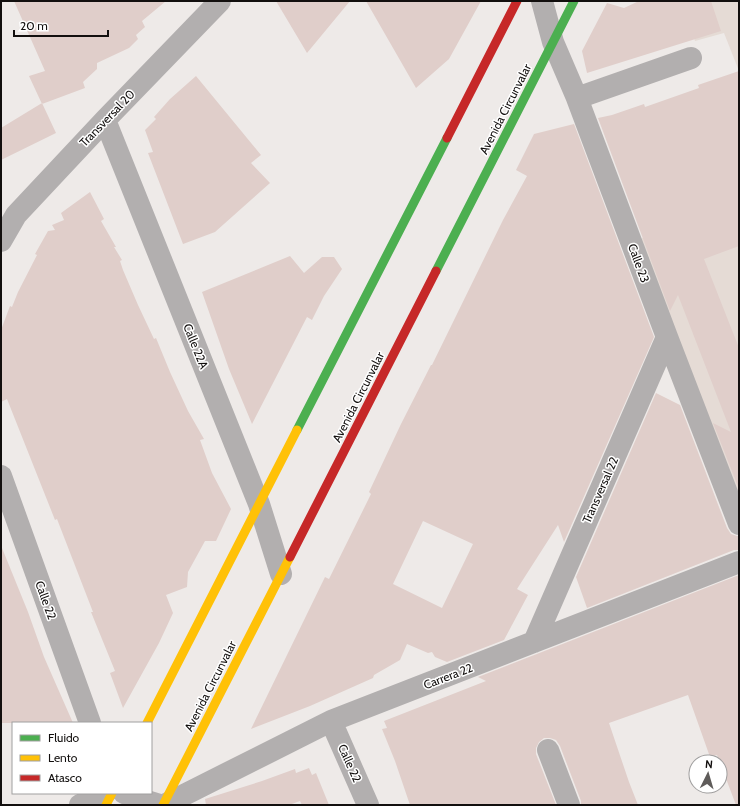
<svg xmlns="http://www.w3.org/2000/svg" width="740" height="806" font-family="Cabin,sans-serif">
<style>
.built{fill:#e5dbd5}
.building{fill:#e0ceca;fill-rule:evenodd}
.lines{fill:none;stroke-linecap:round;stroke-linejoin:round}
.street{stroke:#b2afaf;stroke-width:22}
.fast{stroke:#4caf50;stroke-width:9}
.slow{stroke:#ffc107;stroke-width:9}
.jam{stroke:#c62828;stroke-width:9}
.labels{text-anchor:middle;dominant-baseline:central;stroke-width:3;stroke-linejoin:round;paint-order:stroke}
.street-label{font-size:12px;fill:#120f0e;stroke:#fff}
</style>
<rect width="100%" height="100%" fill="#eeeae8"/>
<!-- built -->
<path class="built" d="M 681,1 L 739,1 L 739,71 L 724,33 L 695,41 Z
M 739,191 L 739,529 L 630,244 Z"/>
<!-- building -->
<path class="building" d="M 14,1 L 166,1 L 142,21 L 145,27 L 136,35 L 138,39 L 129,48 L 97,63 L 97,69 L 83,82 L 85,88 L 42,104 L 29,76 L 45,71 Z
M 276,1 L 350,1 L 307,53 Z
M 366,1 L 481,1 L 449,59 L 416,88 Z
M 639,1 L 711,1 L 721,31 L 587,73 L 582,51 L 607,3 L 624,8 Z
M 739,71 L 739,246 L 704,259 L 739,348 L 739,489 L 713,423 L 731,432 L 678,295 L 670,311 L 598,118 L 612,115 L 644,104 L 645,107 L 699,88 L 698,85 Z
M 196,76 L 261,155 L 251,163 L 270,183 L 215,232 L 183,244 L 148,153 L 153,152 L 145,130 L 156,119 L 154,117 L 170,99 Z
M 42,103 L 56,133 L 1,160 L 1,128 Z
M 574,124 L 654,337 L 564,542 L 558,525 L 517,589 L 528,595 L 504,640 L 447,662 L 435,657 L 432,652 L 428,653 L 407,644 L 400,660 L 374,675 L 373,678 L 310,706 L 251,729 L 325,577 L 329,579 L 371,494 L 369,492 L 401,424 L 431,365 L 432,365 L 503,220 L 527,176 L 516,170 L 534,134 ZM 423,521 L 473,544 L 442,608 L 393,584 Z
M 90,192 L 104,219 L 101,221 L 116,247 L 114,247 L 122,260 L 120,261 L 123,270 L 138,305 L 154,339 L 156,338 L 170,372 L 188,411 L 204,439 L 200,440 L 212,473 L 231,509 L 216,541 L 205,541 L 188,572 L 187,587 L 166,595 L 173,613 L 159,643 L 123,708 L 110,673 L 115,671 L 91,612 L 93,612 L 57,519 L 55,520 L 7,399 L 1,402 L 1,330 L 10,306 L 12,307 L 18,292 L 37,255 L 35,254 L 48,231 L 55,230 L 52,225 L 64,220 L 61,213 Z
M 290,256 L 304,273 L 322,257 L 334,257 L 342,269 L 324,296 L 312,320 L 307,317 L 252,424 L 229,369 L 202,292 Z
M 656,393 L 680,405 L 727,528 L 731,534 L 737,536 L 739,536 L 739,550 L 734,550 L 587,608 L 576,577 Z
M 2,548 L 28,612 L 44,657 L 73,723 L 1,723 L 1,549 Z
M 739,575 L 739,805 L 736,805 L 717,755 L 710,757 L 688,695 L 609,723 L 629,782 L 638,805 L 581,805 L 581,801 L 560,746 L 556,740 L 550,738 L 544,738 L 539,742 L 536,748 L 536,754 L 556,805 L 410,805 L 395,761 L 382,729 L 387,728 L 384,721 L 486,681 L 478,677 Z
M 309,768 L 312,775 L 316,773 L 329,805 L 302,805 L 300,801 L 289,805 L 206,805 L 205,799 L 262,781 L 295,769 L 296,773 Z"/>
<g class="lines">
<!-- street -->
<path class="street" d="M 542,1 L 553,42 L 577,98 L 667,337 L 739,524
M 577,98 L 691,58
M 105,120 L 259,504 L 281,574
M 1,241 L 16,215 L 105,120 L 220,1
M 1,476 L 90,723
M 534,642 L 667,337
M 331,721 L 368,805
M 548,750 L 569,805
M 124,793 L 137,798 L 160,805
M 80,805 L 105,793
M 164,805 L 331,721 L 739,562"/>
<!-- fast -->
<path class="fast" d="M 436,271 L 574,1
M 297,430 L 447,138"/>
<!-- slow -->
<path class="slow" d="M 147,723 L 297,430
M 106,805 L 112,793
M 163,805 L 290,557"/>
<!-- jam -->
<path class="jam" d="M 447,138 L 517,1
M 290,557 L 436,271"/>
</g>
<g class="labels">
<!-- street labels -->
<g class="street-label">
<text transform="translate(505 109) rotate(-63)">Avenida Circunvalar</text>
<text transform="translate(107 118) rotate(-46)">Transversal 20</text>
<text transform="translate(639 263) rotate(70)">Calle 23</text>
<text transform="translate(196 346) rotate(68)">Calle 22A</text>
<text transform="translate(358 397) rotate(-63)">Avenida Circunvalar</text>
<text transform="translate(600 490) rotate(-66)">Transversal 22</text>
<text transform="translate(46 600) rotate(70)">Calle 22</text>
<text transform="translate(448 676) rotate(-21)">Carrera 22</text>
<text transform="translate(210 686) rotate(-63)">Avenida Circunvalar</text>
<text transform="translate(350 763) rotate(66)">Calle 22</text>
</g>
</g>
<!-- border -->
<rect width="740" height="806" fill="none" stroke="#120f0e" stroke-width="4"/>
<!-- legend -->
<rect x="12" y="722" width="140" height="72" fill="#ffffff" stroke="#a09f9f"/>
<rect x="20" y="735" width="20" height="6" fill="#4caf50" stroke="#a09f9f"/>
<text x="48" y="742" font-size="12" fill="#120f0e">Fluido</text>
<rect x="20" y="755" width="20" height="6" fill="#ffc107" stroke="#a09f9f"/>
<text x="48" y="762" font-size="12" fill="#120f0e">Lento</text>
<rect x="20" y="775" width="20" height="6" fill="#c62828" stroke="#a09f9f"/>
<text x="48" y="782" font-size="12" fill="#120f0e">Atasco</text>
<!-- north arrow -->
<g transform="translate(708 774) rotate(5)"><circle r="19" fill="#ffffff" stroke="#a09f9f"/>
<path d="M0-3L7 15L0 10L-7 15Z" fill="#5f5c5a"/>
<text y="-6" font-size="11" font-weight="bold" text-anchor="middle" fill="#120f0e">N</text>
</g>
<!-- scale -->
<path d="M14 30v6h94v-6" fill="none" stroke="#120f0e" stroke-width="2"/>
<text x="20" y="30" font-size="12" fill="#120f0e" stroke="#ffffff" stroke-width="3" paint-order="stroke">20 m</text>
</svg>
